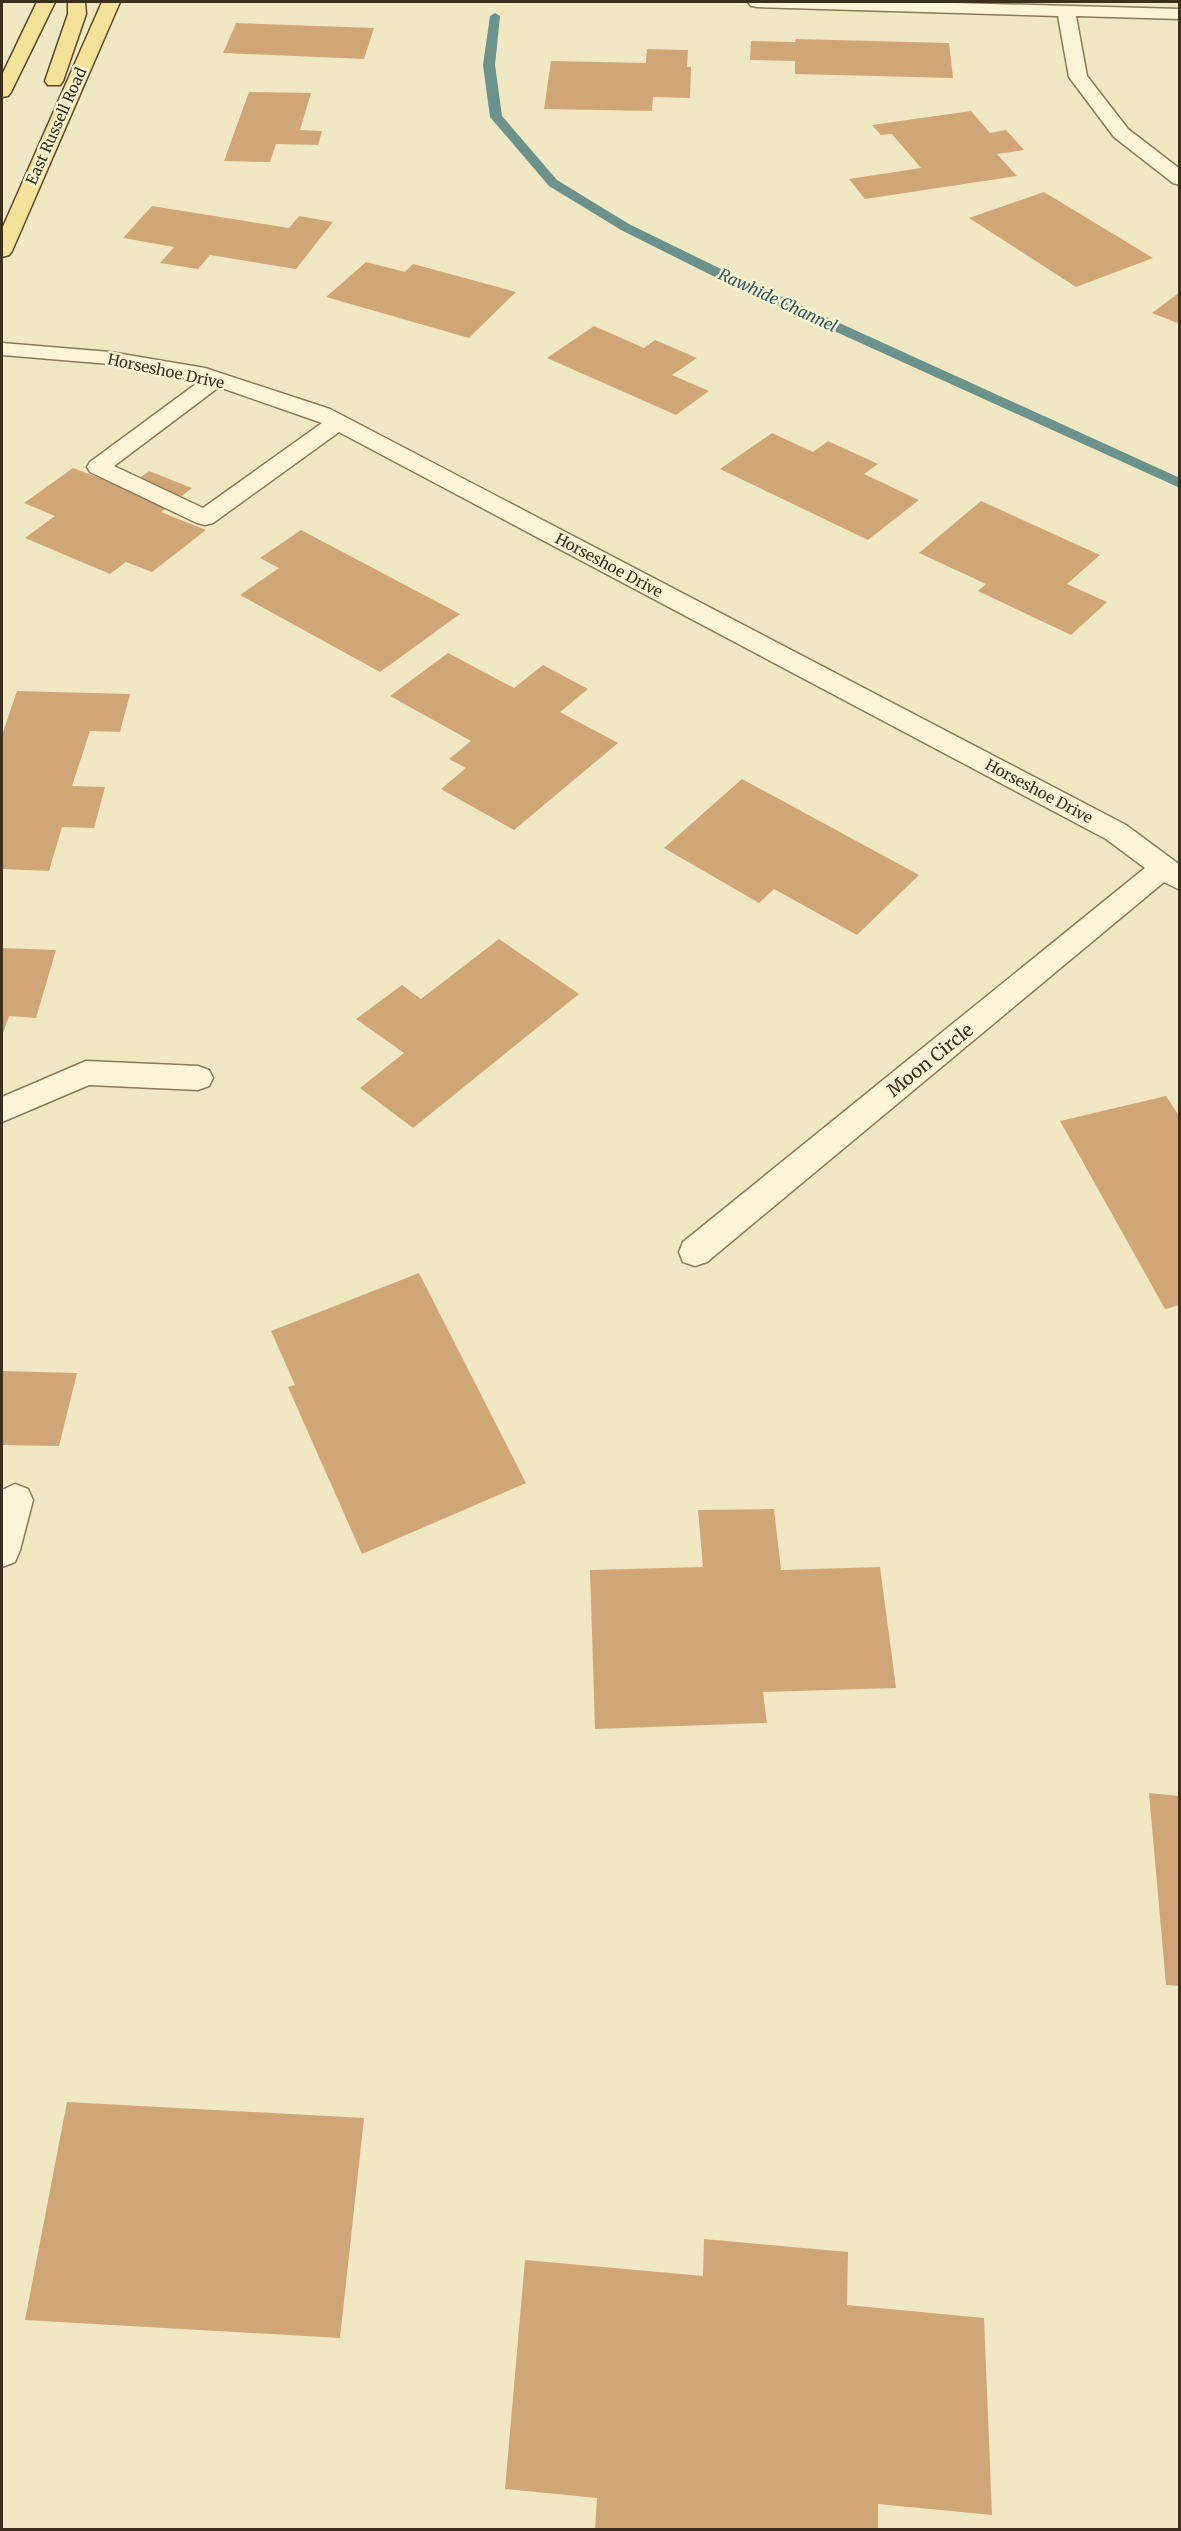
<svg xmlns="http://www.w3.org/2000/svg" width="1181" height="2531" font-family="Merriweather,serif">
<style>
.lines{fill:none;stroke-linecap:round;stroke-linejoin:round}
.stream{fill:#6c928d;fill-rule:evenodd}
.building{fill:#d1a677}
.minor-casing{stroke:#8c7959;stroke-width:3}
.major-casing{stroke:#59462d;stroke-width:3}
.minor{fill:#fbf4d7;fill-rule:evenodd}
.major{fill:#f5e299;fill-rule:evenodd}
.labels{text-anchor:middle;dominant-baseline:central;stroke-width:5;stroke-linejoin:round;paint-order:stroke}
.far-street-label{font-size:15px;fill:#3b2f1e;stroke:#f7f1d3}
.far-water-label{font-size:16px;font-style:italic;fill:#2c5a5c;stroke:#f7f1d3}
.street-label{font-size:18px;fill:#3b2f1e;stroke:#f7f1d3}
</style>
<rect width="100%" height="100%" fill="#f0e8c3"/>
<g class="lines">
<!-- stream -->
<path class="stream" d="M 495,13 L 500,16 L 495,65 L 502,116 L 557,180 L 629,224 L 721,269 L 1180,478 L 1180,488 L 711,275 L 621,230 L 549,186 L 490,117 L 483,65 L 490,16 Z"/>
</g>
<!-- building -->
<path class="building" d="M 236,23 L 374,28 L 364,59 L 223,53 Z
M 796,39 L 949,43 L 953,78 L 795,74 L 795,61 L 750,60 L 751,41 L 795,42 Z
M 647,49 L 688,50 L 687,67 L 691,67 L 690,98 L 653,97 L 652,111 L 544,109 L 551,61 L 646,63 Z
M 249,92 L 311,93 L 300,130 L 322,131 L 318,145 L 276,144 L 270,162 L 224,161 Z
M 971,111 L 990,133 L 1006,130 L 1024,150 L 997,154 L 1017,176 L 865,199 L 849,179 L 921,168 L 892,134 L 881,135 L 872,125 Z
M 1044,192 L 1153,258 L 1076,287 L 969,218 Z
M 152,206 L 289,228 L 299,216 L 333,222 L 296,269 L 210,255 L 198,269 L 160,263 L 174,247 L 123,238 Z
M 366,262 L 405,272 L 413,264 L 516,292 L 469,338 L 326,297 Z
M 1180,292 L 1180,324 L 1152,313 Z
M 594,326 L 644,348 L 655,340 L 697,358 L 672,375 L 709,391 L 676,415 L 547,358 Z
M 772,433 L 813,452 L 828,441 L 878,464 L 864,474 L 919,500 L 868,540 L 720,469 Z
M 73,468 L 126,488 L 149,471 L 192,488 L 161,512 L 206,530 L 152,572 L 126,562 L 110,574 L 25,538 L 55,516 L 24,503 Z
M 981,501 L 1100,555 L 1067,584 L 1107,602 L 1071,635 L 978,591 L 986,584 L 919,553 Z
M 301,530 L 460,614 L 380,672 L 240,595 L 279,568 L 260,558 Z
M 448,653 L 514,688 L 543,665 L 588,689 L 560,712 L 618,743 L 514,830 L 441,789 L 466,768 L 449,759 L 471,741 L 390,696 Z
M 17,691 L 130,694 L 120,732 L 90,731 L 72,786 L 105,787 L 94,828 L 62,827 L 49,871 L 2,869 L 2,735 Z
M 742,779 L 919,875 L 857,935 L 774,889 L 759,903 L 664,848 Z
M 499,939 L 579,994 L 413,1128 L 360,1088 L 404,1053 L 356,1019 L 402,985 L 421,999 Z
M 2,948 L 56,950 L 36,1018 L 9,1016 L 2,1036 Z
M 1166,1096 L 1180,1117 L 1180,1305 L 1165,1309 L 1060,1121 Z
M 419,1273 L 526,1483 L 362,1554 L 288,1387 L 295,1385 L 271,1331 Z
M 2,1371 L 77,1373 L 59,1446 L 2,1445 Z
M 774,1509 L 781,1570 L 880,1567 L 896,1688 L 763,1692 L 767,1723 L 595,1729 L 590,1570 L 703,1567 L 698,1510 Z
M 1149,1793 L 1180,1796 L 1180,1986 L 1166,1985 Z
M 67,2102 L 364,2118 L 340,2338 L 25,2320 Z
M 704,2239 L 848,2252 L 847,2305 L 984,2318 L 992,2515 L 878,2504 L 878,2530 L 595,2530 L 597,2498 L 505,2489 L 525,2260 L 703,2276 Z"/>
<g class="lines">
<defs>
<path id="minor" d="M 748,2 L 920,2 L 1180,9 L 1180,19 L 1076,16 L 1087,76 L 1128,129 L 1180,169 L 1180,185 L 1173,183 L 1114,137 L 1069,77 L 1058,16 L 757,7 L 751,6 Z
M 2,343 L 110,352 L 205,368 L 330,409 L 1126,825 L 1180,865 L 1180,890 L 1164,882 L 707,1262 L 695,1266 L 683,1262 L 679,1252 L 683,1242 L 1145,868 L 1106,839 L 339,432 L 213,523 L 205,525 L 197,523 L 90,472 L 87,467 L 90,462 L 200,381 L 110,364 L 2,355 ZM 219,387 L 322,423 L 203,508 L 114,466 Z
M 86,1061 L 198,1066 L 209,1070 L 213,1078 L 209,1086 L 198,1090 L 89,1085 L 2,1122 L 2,1097 Z
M 15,1484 L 28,1489 L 33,1500 L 20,1550 L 15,1562 L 2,1567 L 2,1490 Z"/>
<path id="major" d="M 37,2 L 55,2 L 11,92 L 8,96 L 2,97 L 2,75 Z
M 68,2 L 85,2 L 86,14 L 63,81 L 60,85 L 48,85 L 45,81 L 68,14 Z
M 102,2 L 120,2 L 12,251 L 9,255 L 2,257 L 2,229 Z"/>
</defs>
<!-- minor casing -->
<use href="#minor" class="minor-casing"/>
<!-- major casing -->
<use href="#major" class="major-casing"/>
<!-- minor -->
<use href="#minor" class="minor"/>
<!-- major -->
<use href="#major" class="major"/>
</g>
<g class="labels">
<!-- far-street labels -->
<g class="far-street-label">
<text transform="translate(56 126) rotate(-66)">East Russell Road</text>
<text transform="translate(166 371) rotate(12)">Horseshoe Drive</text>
<text transform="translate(609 565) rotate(28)">Horseshoe Drive</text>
<text transform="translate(1039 791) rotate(28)">Horseshoe Drive</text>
</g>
<!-- far-water labels -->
<g class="far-water-label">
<text transform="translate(778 300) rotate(25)">Rawhide Channel</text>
</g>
<!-- street labels -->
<g class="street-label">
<text transform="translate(930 1060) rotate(-39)">Moon Circle</text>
</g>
</g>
<!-- border -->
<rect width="1181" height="2531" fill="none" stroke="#3b2f1e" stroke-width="6"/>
</svg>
